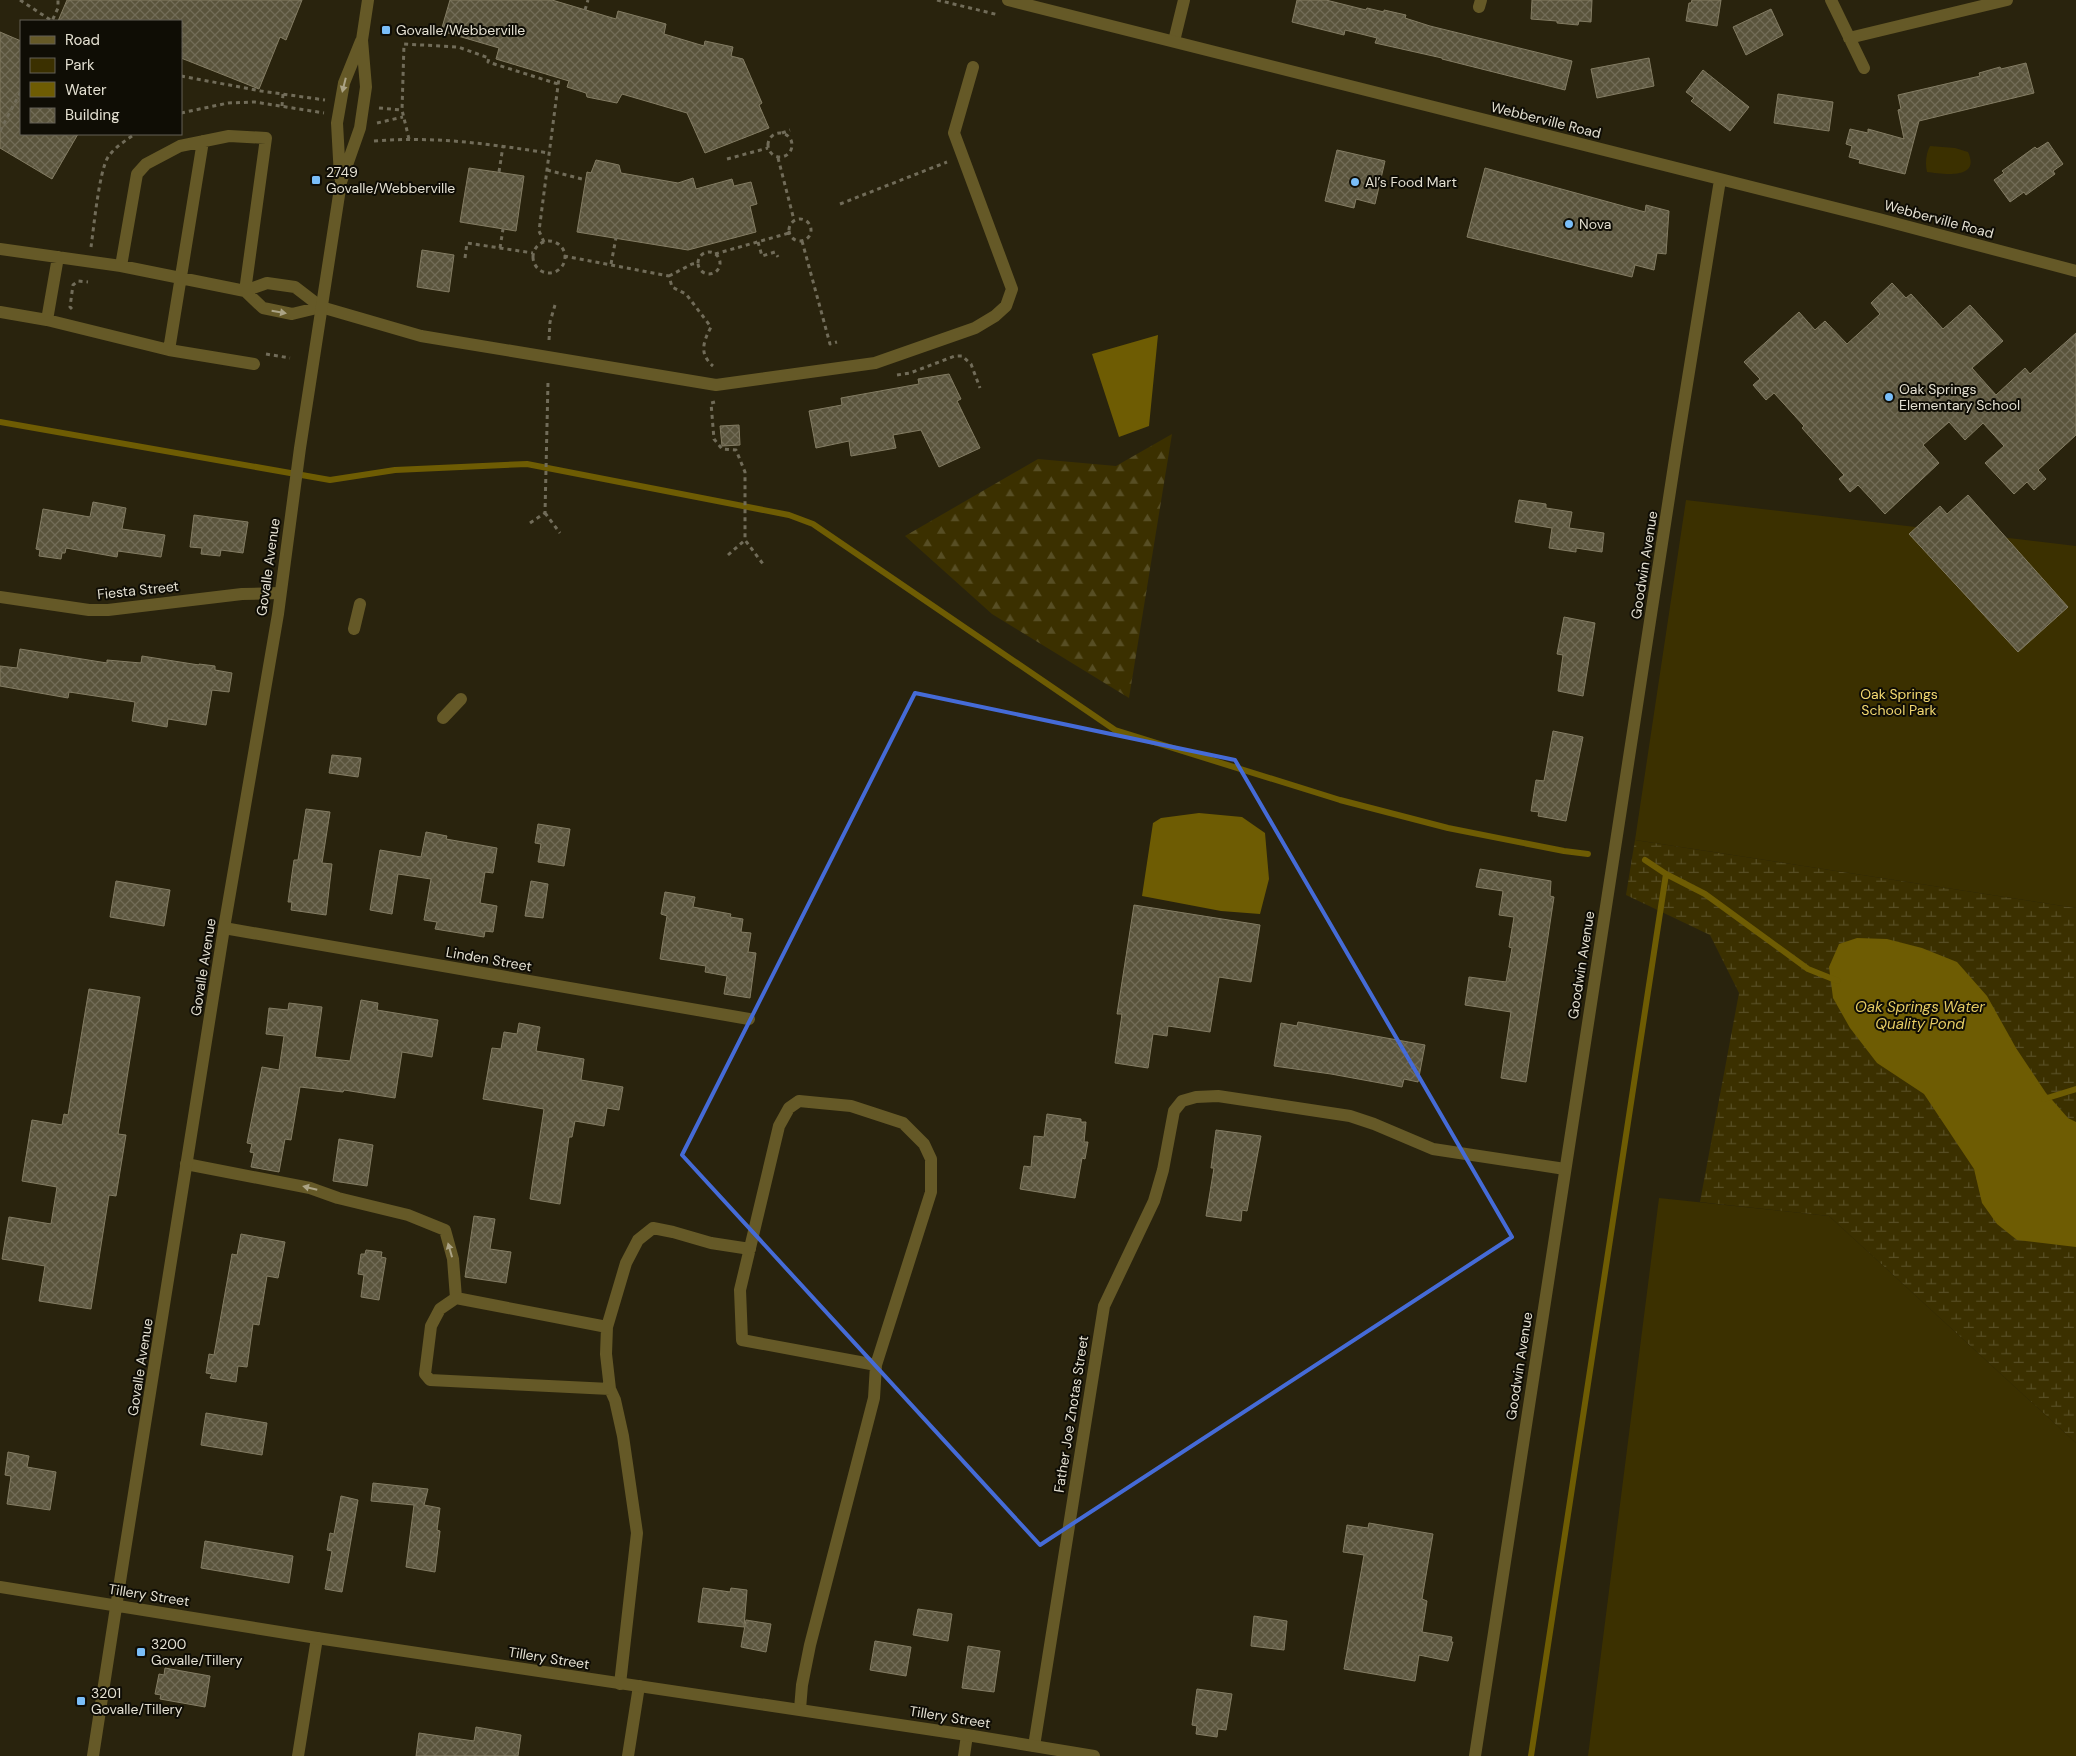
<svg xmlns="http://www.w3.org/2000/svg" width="2076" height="1756" font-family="'DM Sans',sans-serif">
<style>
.forest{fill:url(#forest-firs)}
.wetland{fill:url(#wetland-marsh)}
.park{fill:#3b3000}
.water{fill:#6e5c03}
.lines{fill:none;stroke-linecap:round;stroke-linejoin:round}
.stream{stroke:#6e5c03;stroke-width:6}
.building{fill:url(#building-cross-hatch);stroke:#837c63}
.path{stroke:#716c59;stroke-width:3;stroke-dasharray:4 4;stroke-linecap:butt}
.service{stroke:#655927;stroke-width:12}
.minor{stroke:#655927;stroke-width:12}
.tertiary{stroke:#655927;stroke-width:12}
.oneway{fill:#aba385}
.marked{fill:none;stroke:#456bd7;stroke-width:4;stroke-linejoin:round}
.poi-dot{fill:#7abef8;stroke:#0f0d05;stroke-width:2}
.labels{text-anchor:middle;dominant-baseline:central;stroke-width:4;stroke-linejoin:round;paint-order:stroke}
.poi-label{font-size:14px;fill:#e4e0d2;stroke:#0f0d05;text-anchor:start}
.street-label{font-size:14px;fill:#e4e0d2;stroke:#0f0d05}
.park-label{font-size:14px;fill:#f3d971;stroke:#0f0d05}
.water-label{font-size:15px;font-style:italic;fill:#e6cc64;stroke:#0f0d05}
</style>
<defs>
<pattern id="forest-firs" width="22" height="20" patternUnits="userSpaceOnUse" patternTransform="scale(1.25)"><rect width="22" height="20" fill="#3b3000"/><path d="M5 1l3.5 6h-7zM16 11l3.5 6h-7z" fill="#574e24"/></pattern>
<pattern id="wetland-marsh" width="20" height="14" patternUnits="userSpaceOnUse" patternTransform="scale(1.25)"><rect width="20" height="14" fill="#3b3000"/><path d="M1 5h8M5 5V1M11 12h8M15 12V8" fill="none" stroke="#574e24"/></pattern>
<pattern id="building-cross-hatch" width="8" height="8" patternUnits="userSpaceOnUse" patternTransform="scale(1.25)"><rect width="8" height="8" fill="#5a543c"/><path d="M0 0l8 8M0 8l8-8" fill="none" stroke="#726c57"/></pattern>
</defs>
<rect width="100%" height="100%" fill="#29230d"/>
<!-- forest -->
<path class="forest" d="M 1172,434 L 1129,698 L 992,614 L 905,536 L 1038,459 L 1116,466 Z"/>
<!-- wetland -->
<path class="wetland" d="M 1635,840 L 2076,908 L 2076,1443 L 1829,1216 L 1700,1202 L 1739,993 L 1710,935 L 1626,895 Z"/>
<!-- park -->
<path class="park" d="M 1930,146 L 1955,148 L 1968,152 C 1981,180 1943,174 1927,172 C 1925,164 1926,153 1930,146 Z
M 1686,500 L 2076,546 L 2076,908 L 1635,840 Z
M 1659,1198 L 1829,1216 L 2076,1443 L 2076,1756 L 1588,1756 Z"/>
<!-- water -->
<path class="water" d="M 1158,335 L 1149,426 L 1119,437 L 1092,354 Z
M 1199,813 L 1242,817 L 1265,833 L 1269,879 L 1260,914 L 1221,911 L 1142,896 L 1153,823 L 1161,818 Z
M 1857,938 L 1887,939 L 1922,948 L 1957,962 L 1987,996 L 2016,1048 L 2046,1093 L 2068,1118 L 2076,1122 L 2076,1247 L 2017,1240 L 1997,1224 L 1982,1203 L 1974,1169 L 1924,1094 L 1877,1063 L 1850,1028 L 1833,998 L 1829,967 L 1839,944 Z"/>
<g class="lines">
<!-- stream -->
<path class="stream" d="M 0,422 L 330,480 L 395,470 L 527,464 L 789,515 L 813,524 L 1115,730 L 1340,800 L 1448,828 L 1564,851 L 1588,854
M 1645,860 L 1666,874 L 1705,894 L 1808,969 L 1838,981
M 2044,1099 L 2076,1089
M 1531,1756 L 1666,874"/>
</g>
<!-- building -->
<path class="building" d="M 67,0 L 302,0 L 286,40 L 280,37 L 259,89 L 181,58 L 181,21 L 58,21 Z
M 450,0 L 552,0 L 616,19 L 618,11 L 666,24 L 664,34 L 704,46 L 705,41 L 733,47 L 731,56 L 743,59 L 762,103 L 759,105 L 769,128 L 705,153 L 687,113 L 622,94 L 617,103 L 587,97 L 586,93 L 567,87 L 569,81 L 496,59 L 499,48 L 441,31 Z
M 1297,0 L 1326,0 L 1366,10 L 1367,8 L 1384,12 L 1384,10 L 1406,15 L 1405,18 L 1430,26 L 1572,61 L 1565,90 L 1442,59 L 1442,58 L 1375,43 L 1377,38 L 1345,30 L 1344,35 L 1292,22 Z
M 1532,0 L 1592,0 L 1591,22 L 1579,21 L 1578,25 L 1557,23 L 1557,21 L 1531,19 Z
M 1692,0 L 1721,0 L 1717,26 L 1686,21 L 1689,3 L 1691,3 Z
M 1771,9 L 1783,35 L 1746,55 L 1733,27 Z
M 0,32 L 21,41 L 21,134 L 78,134 L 52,179 L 0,148 Z
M 1649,58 L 1654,86 L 1597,98 L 1591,69 Z
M 2026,63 L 2034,93 L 1919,121 L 1905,174 L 1859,163 L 1860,160 L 1849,157 L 1852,146 L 1846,144 L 1850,129 L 1868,133 L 1868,129 L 1904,139 L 1898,110 L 1901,109 L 1898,95 L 1980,76 L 1979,73 L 2000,67 L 2001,69 Z
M 1703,70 L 1749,107 L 1730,131 L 1691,101 L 1694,98 L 1686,92 Z
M 1778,94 L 1833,102 L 1829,131 L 1774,123 Z
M 2048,142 L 2063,164 L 2053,171 L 2055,174 L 2026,195 L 2024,192 L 2010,202 L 1994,180 L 2004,173 L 2002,171 L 2035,147 L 2037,149 Z
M 1337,150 L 1385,161 L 1375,204 L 1356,199 L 1354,208 L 1325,201 Z
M 596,160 L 619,165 L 621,173 L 678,183 L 693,178 L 696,189 L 732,179 L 734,186 L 751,182 L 757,204 L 750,206 L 756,232 L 688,250 L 577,232 L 587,172 L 591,173 Z
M 469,168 L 524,176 L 516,231 L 460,222 Z
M 1485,168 L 1645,212 L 1646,205 L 1669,211 L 1666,254 L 1657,253 L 1654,270 L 1635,265 L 1632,277 L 1467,237 Z
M 422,250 L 454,255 L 449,292 L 417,287 Z
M 1892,283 L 1906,298 L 1911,294 L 1943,329 L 1970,305 L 2003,341 L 1972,368 L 1996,395 L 2025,368 L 2030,374 L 2076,333 L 2076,435 L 2038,470 L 2046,479 L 2034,490 L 2027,482 L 2014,494 L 1985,463 L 2004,446 L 1983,423 L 1965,440 L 1949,422 L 1923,445 L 1939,463 L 1885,514 L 1858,485 L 1850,492 L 1839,479 L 1844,475 L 1802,428 L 1804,426 L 1774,393 L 1766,400 L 1753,385 L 1760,379 L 1744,362 L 1799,312 L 1815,330 L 1825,321 L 1847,344 L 1880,314 L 1871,303 Z
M 949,374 L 961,399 L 957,401 L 980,448 L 939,467 L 921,430 L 893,435 L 896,448 L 851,456 L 849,441 L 816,448 L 809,411 L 842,405 L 841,398 L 919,384 L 918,379 Z
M 739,425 L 740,445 L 722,446 L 720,426 Z
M 1968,495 L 2068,607 L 2018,652 L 1909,534 L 1940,506 L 1947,514 Z
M 1519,500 L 1546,504 L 1546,508 L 1572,512 L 1569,528 L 1604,533 L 1602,552 L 1576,548 L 1576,552 L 1549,548 L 1552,528 L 1515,522 Z
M 93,502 L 126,508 L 122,529 L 165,535 L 161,557 L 118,551 L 117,557 L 66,548 L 65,553 L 62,553 L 61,559 L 39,556 L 40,550 L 36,549 L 43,509 L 90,517 Z
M 194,515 L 248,522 L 243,553 L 221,550 L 220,556 L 201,554 L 202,548 L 190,547 Z
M 1564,617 L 1595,623 L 1583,696 L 1558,691 L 1563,655 L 1557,654 Z
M 20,649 L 107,663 L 107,660 L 141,663 L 142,656 L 199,665 L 199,664 L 215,666 L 215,670 L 232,673 L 229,692 L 212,690 L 206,725 L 168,719 L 167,727 L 132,721 L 135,702 L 69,692 L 68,698 L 0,686 L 0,666 L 17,668 Z
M 1553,731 L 1583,737 L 1566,821 L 1538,816 L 1539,812 L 1531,811 L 1536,780 L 1544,781 Z
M 332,755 L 361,758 L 358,777 L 329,773 Z
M 306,809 L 330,812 L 322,863 L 332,864 L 326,915 L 291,910 L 292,902 L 288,902 L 294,860 L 298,860 Z
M 538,824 L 570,829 L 564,866 L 538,862 L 541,844 L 535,843 Z
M 426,832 L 447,836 L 446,839 L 497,848 L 493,873 L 485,872 L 480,903 L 497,906 L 493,932 L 485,931 L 484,937 L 435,929 L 437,922 L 424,920 L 431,879 L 398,874 L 392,914 L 370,910 L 380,850 L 421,857 Z
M 1480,869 L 1551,881 L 1550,896 L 1554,897 L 1526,1082 L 1501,1078 L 1511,1012 L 1465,1005 L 1469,977 L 1506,982 L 1512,948 L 1509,947 L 1514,917 L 1499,915 L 1503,891 L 1476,887 Z
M 116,881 L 170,890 L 164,926 L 110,917 Z
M 531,881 L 548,884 L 543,918 L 525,916 Z
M 665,892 L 695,897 L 693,907 L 731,914 L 730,917 L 743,919 L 741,932 L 751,933 L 748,952 L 756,953 L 750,998 L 724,994 L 727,976 L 705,972 L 706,966 L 660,959 L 667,916 L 661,914 Z
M 1134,905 L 1260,925 L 1251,982 L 1219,977 L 1210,1032 L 1168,1026 L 1167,1036 L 1153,1034 L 1148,1068 L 1115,1063 L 1122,1014 L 1117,1014 Z
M 89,989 L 140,997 L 118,1134 L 126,1135 L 116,1196 L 109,1195 L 91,1309 L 39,1301 L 45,1266 L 2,1259 L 9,1217 L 51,1224 L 57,1187 L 22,1181 L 32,1120 L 62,1125 L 64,1114 L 68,1115 Z
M 361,1000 L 378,1003 L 377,1010 L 438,1020 L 432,1057 L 402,1052 L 395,1098 L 344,1090 L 343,1092 L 300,1087 L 291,1140 L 285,1139 L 279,1172 L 251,1167 L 254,1153 L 250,1152 L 252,1144 L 247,1143 L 262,1067 L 279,1070 L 284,1036 L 266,1034 L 269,1008 L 288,1010 L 289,1003 L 322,1007 L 315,1057 L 350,1061 Z
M 1298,1022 L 1425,1045 L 1418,1082 L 1404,1079 L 1402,1087 L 1331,1074 L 1274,1066 L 1281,1023 L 1297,1026 Z
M 519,1023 L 540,1027 L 536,1051 L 584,1059 L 581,1080 L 623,1087 L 619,1110 L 607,1108 L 604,1126 L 575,1121 L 572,1137 L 569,1137 L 560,1204 L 530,1199 L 544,1109 L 483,1099 L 492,1048 L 501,1049 L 504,1032 L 517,1034 Z
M 1047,1114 L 1081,1119 L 1081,1122 L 1086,1122 L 1084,1142 L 1088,1142 L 1085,1159 L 1082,1158 L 1075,1198 L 1020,1189 L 1024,1166 L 1031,1167 L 1034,1136 L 1044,1137 Z
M 1216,1130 L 1261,1136 L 1247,1211 L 1242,1210 L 1241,1221 L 1206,1216 L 1214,1168 L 1211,1168 Z
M 339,1139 L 373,1145 L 367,1186 L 333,1181 Z
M 474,1216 L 495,1219 L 490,1249 L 511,1252 L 506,1283 L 465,1277 Z
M 241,1234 L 285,1242 L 278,1278 L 267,1276 L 259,1325 L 253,1324 L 247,1367 L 238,1366 L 236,1382 L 210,1378 L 212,1374 L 206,1373 L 209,1354 L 214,1355 L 232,1254 L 237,1255 Z
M 366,1250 L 382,1252 L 381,1257 L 386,1258 L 379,1300 L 361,1297 L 364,1275 L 358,1274 L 361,1254 L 365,1254 Z
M 206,1413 L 267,1423 L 262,1455 L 201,1445 Z
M 8,1452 L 29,1456 L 27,1467 L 56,1472 L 50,1510 L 7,1504 L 11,1476 L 5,1475 Z
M 373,1483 L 428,1489 L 424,1505 L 440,1508 L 437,1530 L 440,1531 L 435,1572 L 406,1567 L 414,1505 L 371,1501 Z
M 341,1496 L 358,1500 L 342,1592 L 325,1589 L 332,1551 L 327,1550 L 330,1533 L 334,1534 Z
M 1369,1523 L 1433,1534 L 1422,1599 L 1427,1601 L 1422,1632 L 1452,1637 L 1451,1642 L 1453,1642 L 1448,1661 L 1419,1655 L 1415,1681 L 1344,1669 L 1364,1555 L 1343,1552 L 1347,1525 L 1368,1528 Z
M 205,1541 L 293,1556 L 289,1583 L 201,1568 Z
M 703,1588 L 730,1592 L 731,1588 L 747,1590 L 744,1627 L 698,1622 Z
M 918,1609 L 952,1614 L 948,1641 L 913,1635 Z
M 1254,1616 L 1287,1621 L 1284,1650 L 1251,1646 Z
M 746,1620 L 771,1624 L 766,1652 L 741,1647 Z
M 875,1641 L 911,1647 L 906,1676 L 870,1670 Z
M 968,1646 L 1000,1651 L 994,1692 L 962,1688 Z
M 165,1668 L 210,1676 L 205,1707 L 160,1699 L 161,1695 L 155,1694 L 159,1674 L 164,1675 Z
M 1197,1689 L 1232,1694 L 1226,1730 L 1218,1729 L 1217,1737 L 1196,1734 L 1197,1726 L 1192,1725 Z
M 476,1727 L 521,1735 L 518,1756 L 416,1756 L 419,1733 L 474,1741 Z"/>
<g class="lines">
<!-- path -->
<path class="path" d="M 20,0 L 52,21 L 58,8 L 58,0
M 937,0 L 999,15
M 585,10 L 588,0
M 181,76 L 261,91 L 325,100
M 282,106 L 283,94
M 379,108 L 402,110
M 181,113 L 228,103 L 255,102 L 324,113
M 377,123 L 403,117
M 0,131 L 21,91
M768 145a12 12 0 1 1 24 0a12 12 0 1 1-24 0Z
M 782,133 L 790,130
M 409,139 L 402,110 L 404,44 L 458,47 L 489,58 L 488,62 L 558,84
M 374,141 C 436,136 488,144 549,153
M 778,158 L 794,220
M 727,159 L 768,148
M 547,170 L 586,180
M 499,172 L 503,146
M 840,204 L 947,162
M789 230a11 11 0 1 1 22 0a11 11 0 1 1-22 0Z
M 802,241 L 830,344 L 837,342
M533 257a16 16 0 1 1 32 0a16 16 0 1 1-32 0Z
M 544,242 L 539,231 L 559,78
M 758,242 L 762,256 L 775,252 L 778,257
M 91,247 C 94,226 99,172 108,157 C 115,147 125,141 135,134
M 500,248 L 503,229
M698 263a11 11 0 1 1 22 0a11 11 0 1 1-22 0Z
M 715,254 L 789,233
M 564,256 L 669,276 L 672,287 L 686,294 L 711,327 C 703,342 699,354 713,366
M 465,258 L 467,243 L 533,253
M 611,264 L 616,238
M 669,276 L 692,264 L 698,263
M 72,309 L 70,307 L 73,285 L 78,281 L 88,282
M 549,340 L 550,322 L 555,305
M 266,354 L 290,358
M 897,375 L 910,373 L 955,356 L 962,356 L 971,364 L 980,388
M 715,402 L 711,403 L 714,439 L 722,449 L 736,450 L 745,472 L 745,540
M 545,513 L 560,533
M 530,523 L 545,513 L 548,382
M 728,555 L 745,540 L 763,564"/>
<!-- service -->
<path class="service" d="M 1831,0 L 1864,68
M 1479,7 L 1481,0
M 1849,38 L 2007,0
M 0,249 L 121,266 L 245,291 L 267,283 L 295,287 L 321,307 L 421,336 L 716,385 L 875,363 L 975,328 L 995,316 L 1006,306 L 1012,289 L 954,133 L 973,67
M 121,266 L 137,174 L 146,164 L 180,146 L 229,136 L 266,138 L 245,291
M 245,291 L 263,308 L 292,314 L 321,307
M 0,312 L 47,320 L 169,350 L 254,364
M 47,320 L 58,257
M 169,350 L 203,141
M 354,629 L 360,604
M 443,718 L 461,699
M 186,1164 L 310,1188 L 338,1198 L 408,1215 L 445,1230 L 453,1259 L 456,1298
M 607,1327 L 456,1298 L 440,1309 L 431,1326 L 425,1374 L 430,1380 L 610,1389
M 620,1684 L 637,1533 L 623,1436 L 615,1400 L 610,1389 L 606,1354 L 607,1327 L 626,1263 L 638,1240 L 653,1228 L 673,1232 L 711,1243 L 750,1249
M 800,1709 L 802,1685 L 810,1645 L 874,1398 L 876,1365 L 931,1192 L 931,1159 L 924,1144 L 903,1123 L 851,1106 L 799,1101 L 789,1108 L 779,1126 L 740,1290 L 742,1340 L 876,1365
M 298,1756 L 317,1638
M 964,1756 L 967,1735"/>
<!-- minor -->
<path class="minor" d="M 1174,41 L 1184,0
M 0,597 L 89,610 L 108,610 L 242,594 L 280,593
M 224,928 L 749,1019
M 1034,1746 L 1104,1306 L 1154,1201 L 1163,1170 L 1174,1111 L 1182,1101 L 1196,1097 L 1218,1096 L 1350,1116 L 1374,1124 L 1433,1149 L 1565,1169
M 628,1756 L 639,1686"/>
<!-- tertiary -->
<path class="tertiary" d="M 1008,0 L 1879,219 L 2076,271
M 340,177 L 337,123 L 344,83 L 361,41
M 0,1587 L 317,1638 L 967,1735 L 1094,1756
M 93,1756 L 121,1575 L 224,928 L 278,614 L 300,448 L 341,182 L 360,128 L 366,87 L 362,40 L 368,0
M 1475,1756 L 1677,446 L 1720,180"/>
</g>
<!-- one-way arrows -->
<defs><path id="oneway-solid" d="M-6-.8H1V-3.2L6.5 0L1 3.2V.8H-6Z" transform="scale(1.25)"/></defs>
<g class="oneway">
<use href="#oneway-solid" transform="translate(344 85) rotate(104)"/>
<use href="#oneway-solid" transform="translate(279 312) rotate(10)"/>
<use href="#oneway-solid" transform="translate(310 1188) rotate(-166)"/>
<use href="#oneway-solid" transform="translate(450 1250) rotate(-106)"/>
</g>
<!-- marked area -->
<path class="marked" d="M 915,693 L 1235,760 L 1512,1237 L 1040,1545 L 682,1155 Z"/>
<!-- markers -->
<g class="poi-dot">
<rect x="381" y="25" width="10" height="10" rx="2.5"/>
<rect x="311" y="175" width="10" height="10" rx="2.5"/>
<circle cx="1355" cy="182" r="5"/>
<circle cx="1569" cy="224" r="5"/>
<circle cx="1889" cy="397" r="5"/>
<rect x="136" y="1647" width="10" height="10" rx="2.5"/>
<rect x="76" y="1696" width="10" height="10" rx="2.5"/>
</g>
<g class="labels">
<!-- poi labels -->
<g class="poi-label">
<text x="396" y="30">Govalle/Webberville</text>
<text x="326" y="172">2749<tspan x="326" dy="16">Govalle/Webberville</tspan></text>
<text x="1365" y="182">Al’s Food Mart</text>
<text x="1579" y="224">Nova</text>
<text x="1899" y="389">Oak Springs<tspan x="1899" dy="16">Elementary School</tspan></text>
<text x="151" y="1644">3200<tspan x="151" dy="16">Govalle/Tillery</tspan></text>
<text x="91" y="1693">3201<tspan x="91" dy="16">Govalle/Tillery</tspan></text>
</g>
<!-- street labels -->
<g class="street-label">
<text transform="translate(1546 120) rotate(14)">Webberville Road</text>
<text transform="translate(1939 219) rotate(15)">Webberville Road</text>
<text transform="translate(1644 565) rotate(-81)">Goodwin Avenue</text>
<text transform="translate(268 567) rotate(-82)">Govalle Avenue</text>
<text transform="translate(138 590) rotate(-6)">Fiesta Street</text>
<text transform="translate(489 959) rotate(10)">Linden Street</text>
<text transform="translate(1581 965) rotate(-81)">Goodwin Avenue</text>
<text transform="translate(203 967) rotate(-81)">Govalle Avenue</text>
<text transform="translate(1519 1366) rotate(-81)">Goodwin Avenue</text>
<text transform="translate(140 1367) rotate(-81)">Govalle Avenue</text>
<text transform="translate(1071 1414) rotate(-81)">Father Joe Znotas Street</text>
<text transform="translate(149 1595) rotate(9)">Tillery Street</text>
<text transform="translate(549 1658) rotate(9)">Tillery Street</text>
<text transform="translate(950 1717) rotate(9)">Tillery Street</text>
</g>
<!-- park labels -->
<g class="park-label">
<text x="1899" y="694">Oak Springs<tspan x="1899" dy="16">School Park</tspan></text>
</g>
<!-- water labels -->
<g class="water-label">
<text x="1920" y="1007">Oak Springs Water<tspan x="1920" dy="17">Quality Pond</tspan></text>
</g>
</g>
<!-- legend -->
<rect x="20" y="20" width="162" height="115" fill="#0f0d05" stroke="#646157"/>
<rect x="30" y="36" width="25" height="8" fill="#655927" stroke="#646157"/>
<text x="65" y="45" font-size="15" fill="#e4e0d2">Road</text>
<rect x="30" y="58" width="25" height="15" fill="#3b3000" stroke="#646157"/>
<text x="65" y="70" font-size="15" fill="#e4e0d2">Park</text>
<rect x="30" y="82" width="25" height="15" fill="#6e5c03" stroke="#646157"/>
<text x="65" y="95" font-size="15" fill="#e4e0d2">Water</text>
<rect x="30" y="108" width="25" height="15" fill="url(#building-cross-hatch)" stroke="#646157"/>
<text x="65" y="120" font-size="15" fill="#e4e0d2">Building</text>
</svg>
